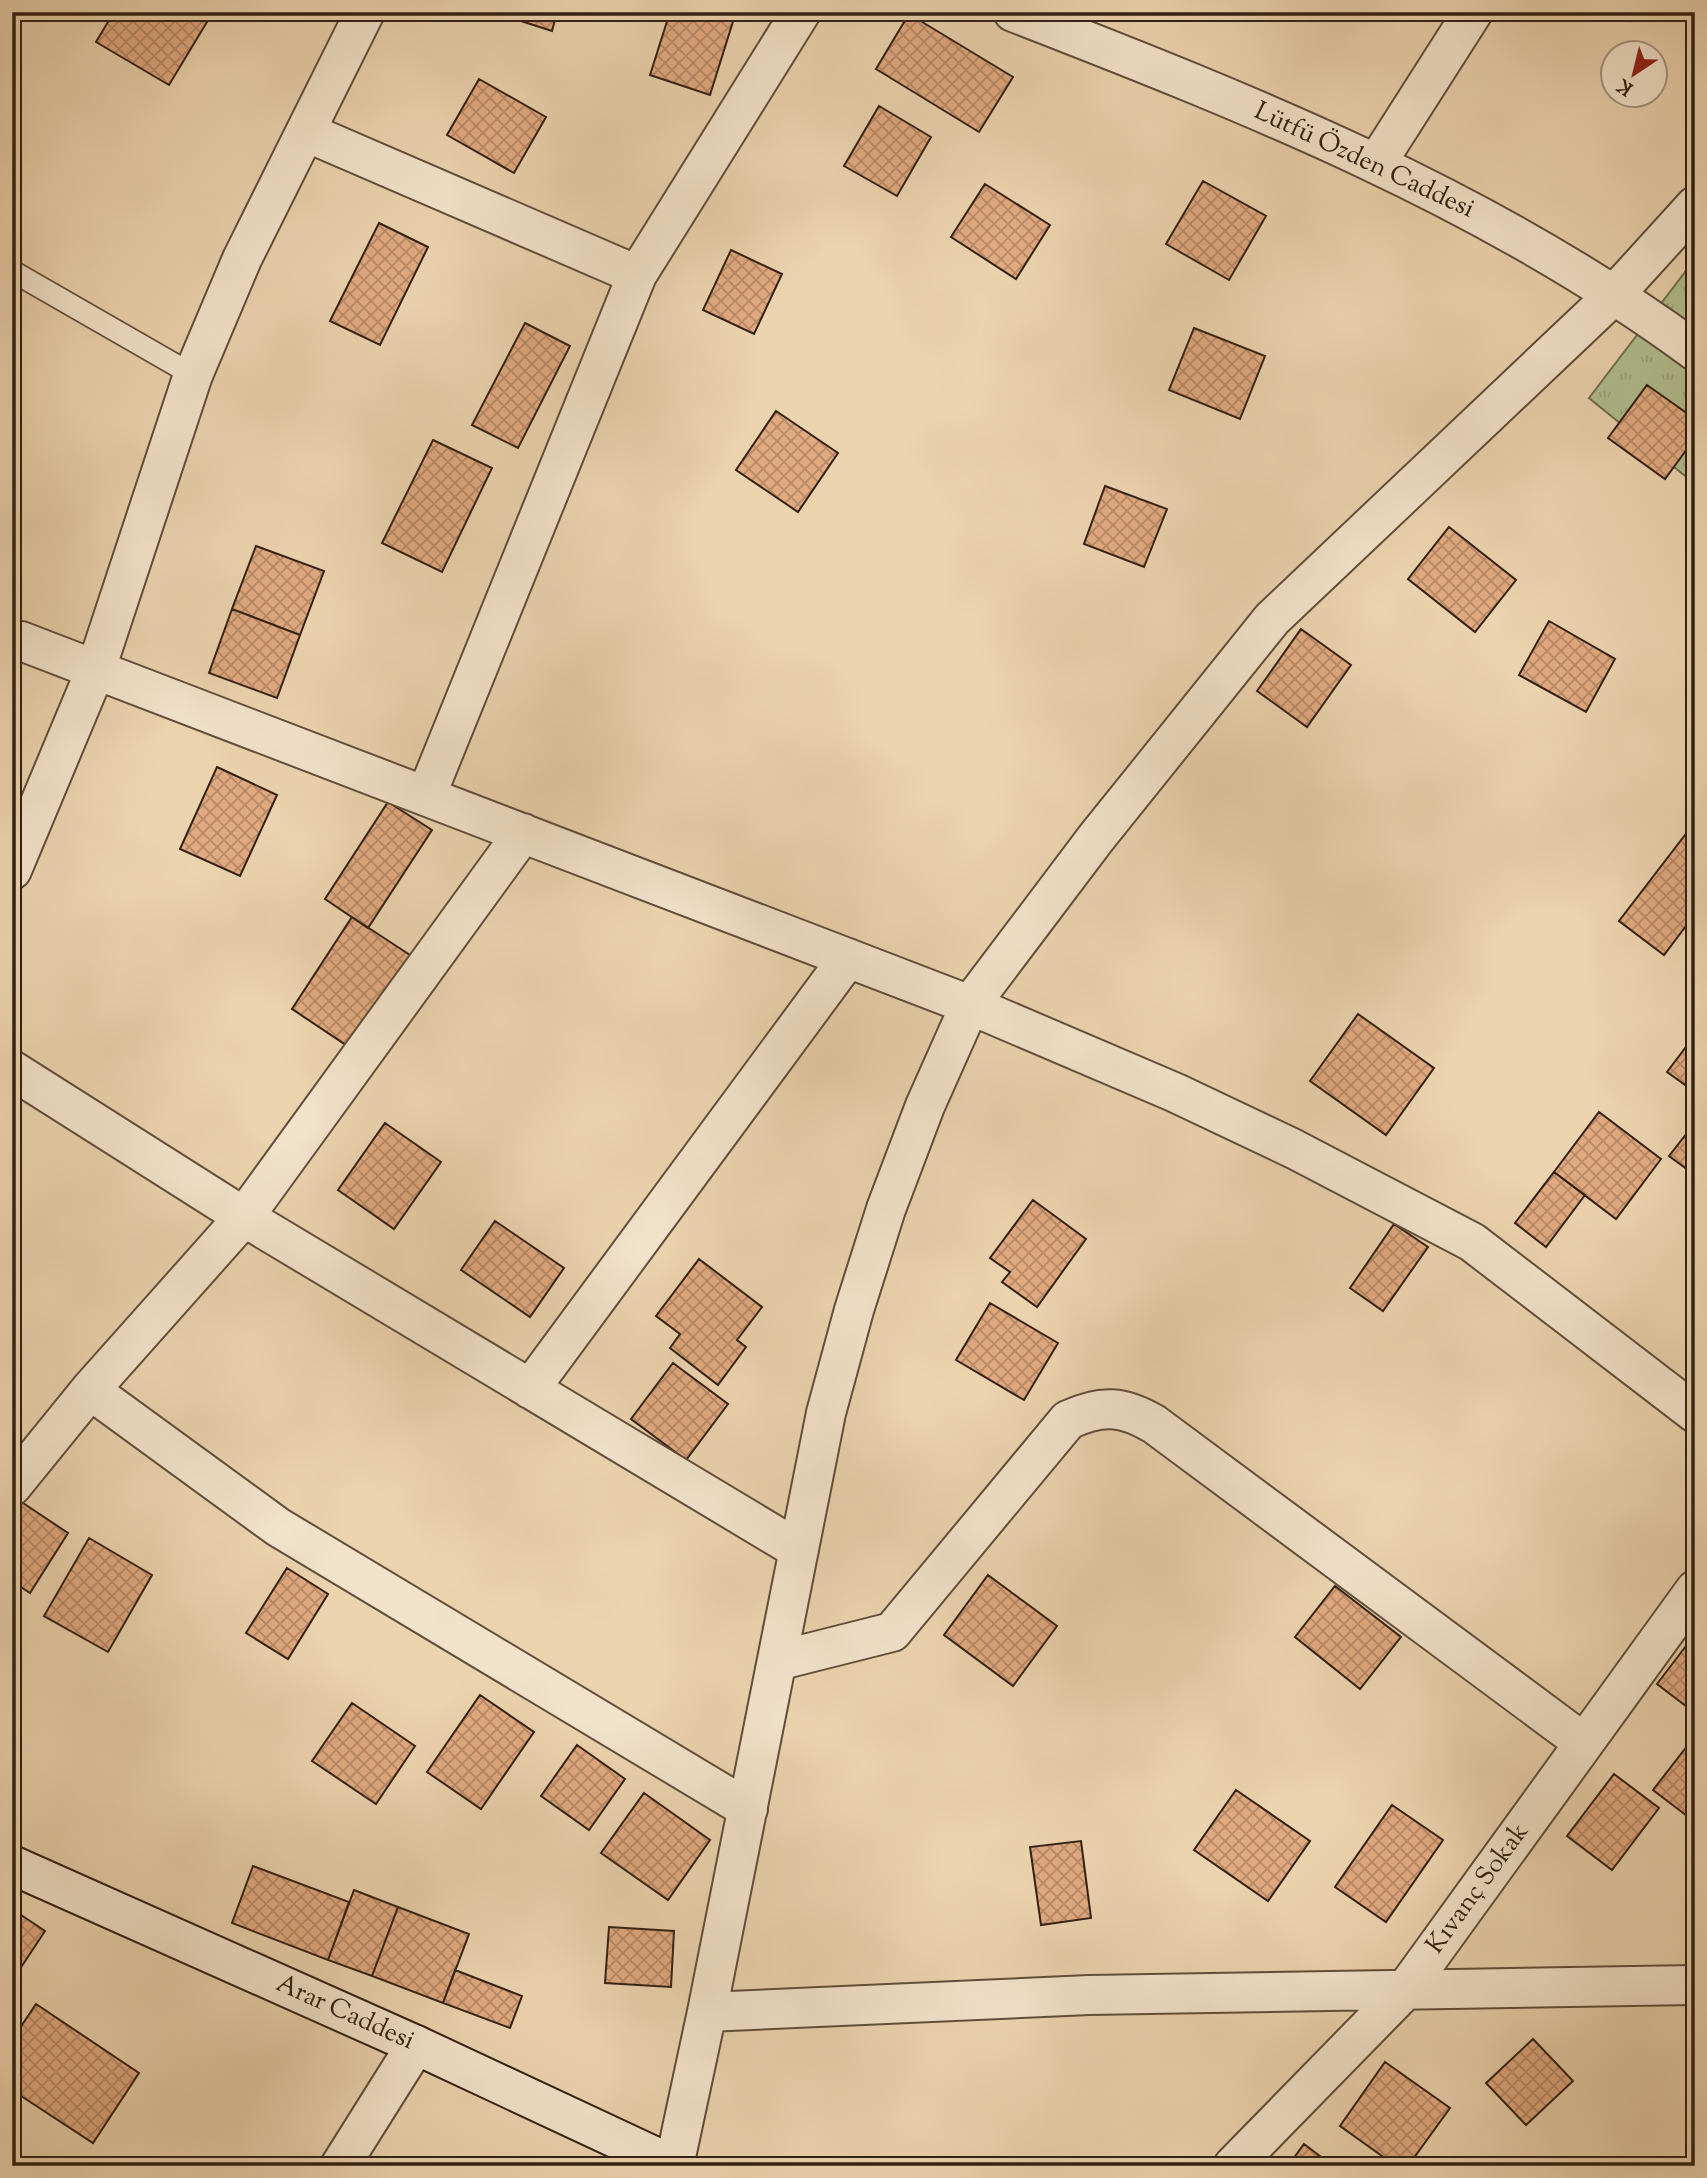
<svg xmlns="http://www.w3.org/2000/svg" width="1707" height="2178" font-family="'Sorts Mill Goudy',serif">
<style>
.grass{fill:url(#grass-tufts);stroke:#726f52;stroke-width:2}
.building{fill:url(#building-cross-hatch);stroke:#322014;stroke-width:2}
.lines{fill:none;stroke-linecap:round;stroke-linejoin:round}
.lane-casing{stroke:#604d3a;stroke-width:24}
.street-casing{stroke:#604d3a;stroke-width:42}
.secondary-casing{stroke:#322014;stroke-width:42}
.lane{stroke:#f2e2ca;stroke-width:21}
.street{stroke:#f2e2ca;stroke-width:38}
.secondary{stroke:#f2e2ca;stroke-width:38}
.labels{text-anchor:middle;dominant-baseline:central;stroke-width:5;stroke-linejoin:round;paint-order:stroke}
.street-label{font-size:26px;fill:#322014;stroke:#f2e2ca}
</style>
<defs>
<pattern id="grass-tufts" width="24" height="20" patternUnits="userSpaceOnUse" patternTransform="scale(1.75)"><rect width="24" height="20" fill="#b1be8f"/><path d="M3 7l-1-3M5 7V3M7 7l1-3M15 17l-1-3M17 17v-4M19 17l1-3" fill="none" stroke="#99a37a"/></pattern>
<pattern id="building-cross-hatch" width="8" height="8" patternUnits="userSpaceOnUse" patternTransform="scale(1.75)"><rect width="8" height="8" fill="#e1a97f"/><path d="M0 0l8 8M0 8l8-8" fill="none" stroke="#b78967"/></pattern>
</defs>
<rect width="100%" height="100%" fill="#ebd3ae"/>
<filter id="stains"><feTurbulence type="fractalNoise" baseFrequency=".00286" numOctaves="4"/><feColorMatrix values="0 0 0 0 .2 0 0 0 0 .09 0 0 0 0 .02 0 0 0 .5 -.17"/></filter>
<radialGradient id="worn" r=".72"><stop offset=".6" stop-color="#630" stop-opacity="0"/><stop offset="1" stop-color="#630" stop-opacity=".3"/></radialGradient>
<!-- grass -->
<path class="grass" d="M 1695,259 L 1695,484 L 1589,398 Z"/>
<!-- building -->
<path class="building" d="M 114,12 L 213,12 L 169,85 L 96,42 Z
M 493,12 L 557,12 L 552,31 Z
M 670,12 L 736,12 L 710,95 L 650,75 Z
M 1617,12 L 1636,12 L 1630,21 Z
M 909,14 L 1013,77 L 979,132 L 876,69 Z
M 479,79 L 546,117 L 514,173 L 447,135 Z
M 879,106 L 931,137 L 897,196 L 844,166 Z
M 1203,181 L 1266,216 L 1229,280 L 1166,244 Z
M 985,184 L 1050,225 L 1016,279 L 951,237 Z
M 379,223 L 428,247 L 380,345 L 330,321 Z
M 731,250 L 782,274 L 754,334 L 703,310 Z
M 525,323 L 570,346 L 518,448 L 472,425 Z
M 1194,328 L 1265,356 L 1240,419 L 1169,390 Z
M 1647,385 L 1695,419 L 1695,438 L 1665,479 L 1608,438 Z
M 776,411 L 838,453 L 798,512 L 736,470 Z
M 433,440 L 492,468 L 442,572 L 382,543 Z
M 1105,486 L 1167,509 L 1144,567 L 1084,544 Z
M 1449,527 L 1516,580 L 1475,632 L 1408,579 Z
M 256,546 L 324,571 L 300,635 L 232,609 Z
M 232,609 L 300,635 L 277,698 L 209,673 Z
M 1549,621 L 1615,659 L 1586,712 L 1519,675 Z
M 1301,629 L 1351,665 L 1307,727 L 1257,691 Z
M 217,767 L 277,795 L 240,876 L 180,849 Z
M 388,802 L 432,830 L 368,928 L 325,899 Z
M 1695,822 L 1695,914 L 1664,955 L 1619,921 Z
M 352,917 L 413,957 L 352,1049 L 292,1009 Z
M 1358,1014 L 1434,1068 L 1386,1135 L 1310,1081 Z
M 1695,1035 L 1695,1092 L 1667,1072 Z
M 1599,1112 L 1661,1159 L 1616,1219 L 1554,1172 Z
M 385,1123 L 441,1162 L 394,1229 L 338,1190 Z
M 1695,1123 L 1695,1175 L 1669,1156 Z
M 1554,1172 L 1585,1195 L 1546,1247 L 1515,1223 Z
M 1033,1200 L 1086,1239 L 1037,1307 L 1002,1282 L 1010,1272 L 990,1258 Z
M 495,1221 L 564,1268 L 530,1317 L 461,1270 Z
M 1394,1224 L 1428,1247 L 1383,1311 L 1350,1288 Z
M 699,1259 L 762,1307 L 737,1340 L 746,1347 L 718,1385 L 670,1348 L 680,1334 L 656,1316 Z
M 990,1303 L 1058,1343 L 1024,1400 L 956,1360 Z
M 673,1363 L 728,1404 L 686,1460 L 631,1419 Z
M 14,1497 L 68,1533 L 30,1593 L 12,1581 Z
M 89,1538 L 152,1575 L 108,1652 L 44,1616 Z
M 287,1568 L 328,1594 L 288,1659 L 246,1633 Z
M 988,1575 L 1057,1626 L 1013,1686 L 944,1635 Z
M 1335,1586 L 1401,1637 L 1360,1689 L 1295,1637 Z
M 1692,1638 L 1695,1640 L 1695,1713 L 1657,1684 Z
M 480,1695 L 534,1732 L 481,1809 L 427,1772 Z
M 352,1703 L 415,1746 L 376,1804 L 312,1761 Z
M 1695,1736 L 1695,1822 L 1653,1790 Z
M 577,1745 L 625,1779 L 589,1830 L 541,1796 Z
M 1614,1774 L 1659,1808 L 1612,1870 L 1567,1836 Z
M 1236,1790 L 1310,1841 L 1268,1901 L 1194,1850 Z
M 644,1793 L 710,1840 L 668,1900 L 601,1853 Z
M 1392,1805 L 1443,1840 L 1386,1922 L 1335,1887 Z
M 1081,1841 L 1091,1918 L 1041,1925 L 1030,1847 Z
M 253,1866 L 349,1902 L 328,1960 L 232,1923 Z
M 354,1890 L 398,1907 L 372,1976 L 328,1960 Z
M 398,1907 L 469,1934 L 443,2003 L 372,1976 Z
M 12,1909 L 45,1931 L 12,1981 Z
M 609,1927 L 674,1931 L 671,1987 L 605,1983 Z
M 455,1970 L 522,1996 L 510,2028 L 443,2003 Z
M 36,2004 L 139,2073 L 93,2143 L 12,2090 L 12,2040 Z
M 1533,2039 L 1573,2081 L 1526,2125 L 1486,2083 Z
M 1385,2062 L 1450,2108 L 1408,2166 L 1396,2166 L 1340,2126 Z
M 1304,2144 L 1333,2166 L 1288,2166 Z"/>
<g class="lines">
<defs>
<path id="lane" d="M 12,271 L 193,375"/>
<path id="street" d="M 1013,12 C 1250,104 1489,199 1695,351
M 306,132 L 637,275
M 1376,164 L 1473,12
M 21,641 L 970,1005 L 1176,1093 L 1294,1149 L 1472,1242 L 1695,1413
M 426,796 L 637,275 L 801,12
M 12,870 L 96,669 L 193,375 L 242,259 L 365,12
M 12,1070 L 244,1217 L 799,1550
M 530,1389 L 848,958
M 90,1390 L 278,1527 L 748,1809
M 12,1486 L 90,1390 L 244,1217 L 523,833
M 777,1661 L 892,1632 L 1068,1420 C 1102,1404 1123,1406 1154,1424 L 1584,1743
M 707,2012 L 1089,1995 L 1695,1985
M 340,2166 L 416,2045
M 674,2166 L 707,2012 L 826,1413 L 854,1310 L 886,1209 L 925,1106 L 970,1005 L 1096,838 L 1272,619 L 1614,295 L 1695,206
M 1233,2166 L 1406,1989 L 1695,1590"/>
<path id="secondary" d="M 12,1865 L 416,2045 L 675,2166"/>
</defs>
<!-- lane casing -->
<use href="#lane" class="lane-casing"/>
<!-- street casing -->
<use href="#street" class="street-casing"/>
<!-- secondary casing -->
<use href="#secondary" class="secondary-casing"/>
<!-- lane -->
<use href="#lane" class="lane"/>
<!-- street -->
<use href="#street" class="street"/>
<!-- secondary -->
<use href="#secondary" class="secondary"/>
</g>
<g class="labels">
<!-- street labels -->
<g class="street-label">
<text transform="translate(1364 161) rotate(25)">Lütfü Özden Caddesi</text>
<text transform="translate(1478 1889) rotate(-54)">Kıvanç Sokak</text>
<text transform="translate(345 2013) rotate(24)">Arar Caddesi</text>
</g>
</g>
<!-- margin -->
<rect width="1707" height="2178" fill="none" stroke="#ebd3ae" stroke-width="42"/>
<rect x="14" y="14" width="1679" height="2150" fill="none" stroke="#322014" stroke-width="3.5"/>
<rect x="21" y="21" width="1665" height="2136" fill="none" stroke="#322014" stroke-width="2"/>
<!-- north arrow -->
<g transform="translate(1634 74) rotate(215)"><circle r="33" fill="#f2e2ca" stroke="#a59481" stroke-width="2"/>
<path d="M0-5L12 26L0 18L-12 26Z" fill="#8f2418"/>
<text y="-10" font-size="19" font-weight="bold" text-anchor="middle" fill="#322014">K</text>
</g>
<rect width="100%" height="100%" filter="url(#stains)"/>
<rect width="100%" height="100%" fill="url(#worn)"/>
</svg>
